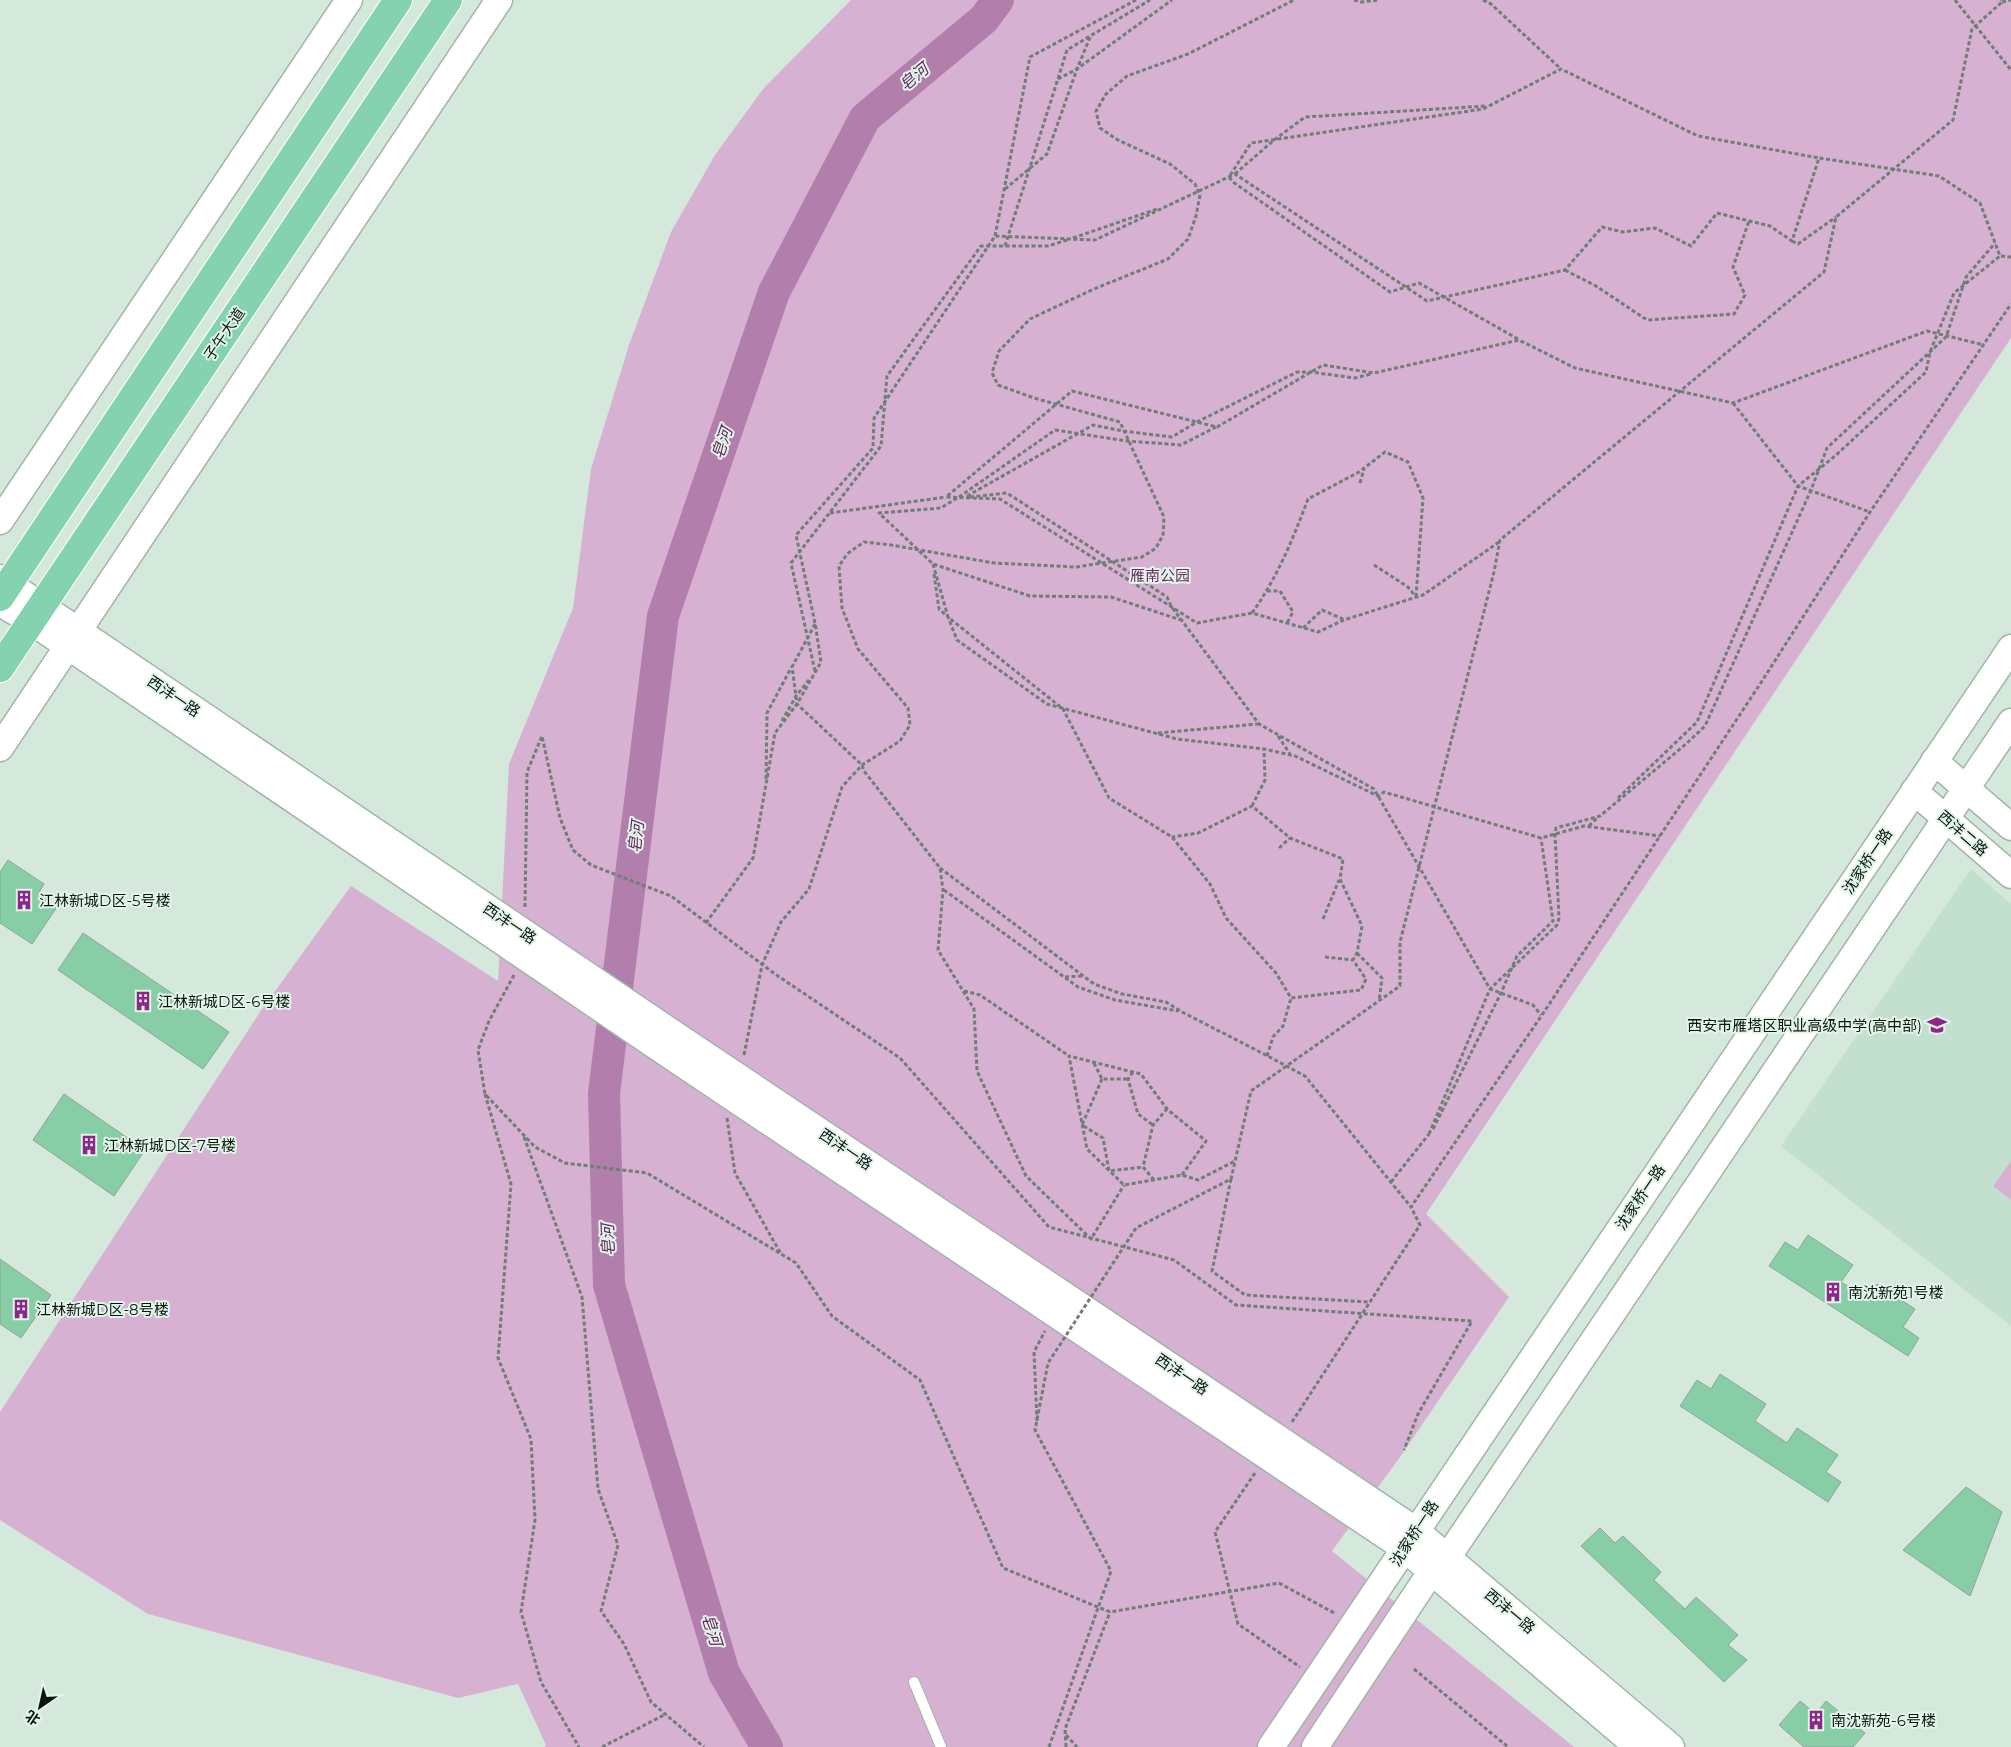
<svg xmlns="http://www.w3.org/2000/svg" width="2011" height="1747" font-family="Montserrat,'Noto Sans SC',sans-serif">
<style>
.built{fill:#c3dfce}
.green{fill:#d7b1d2}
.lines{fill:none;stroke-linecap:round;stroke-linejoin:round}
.river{stroke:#b27eac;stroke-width:32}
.building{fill:#87cea7;stroke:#90a398}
.lane-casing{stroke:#a1b5a9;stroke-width:12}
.secondary-casing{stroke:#a1b5a9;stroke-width:29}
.primary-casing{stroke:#fff;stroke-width:30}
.path{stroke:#707e75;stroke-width:3;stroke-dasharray:4 2.5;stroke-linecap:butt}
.lane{stroke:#fff;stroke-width:10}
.secondary{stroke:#fff;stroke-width:26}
.primary{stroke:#85d2b0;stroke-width:28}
.path-bridge{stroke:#707e75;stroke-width:3;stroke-dasharray:4 2.5;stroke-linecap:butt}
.labels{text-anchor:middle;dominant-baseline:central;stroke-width:4;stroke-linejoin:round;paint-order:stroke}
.street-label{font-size:15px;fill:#0d1410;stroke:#e1f6e9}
.park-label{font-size:15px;fill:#6b2b66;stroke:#e1f6e9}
.poi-label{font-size:15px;fill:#0d1410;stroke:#e1f6e9;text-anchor:start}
.water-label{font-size:16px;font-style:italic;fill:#64235f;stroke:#e1f6e9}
</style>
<rect width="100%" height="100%" fill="#d4e9dc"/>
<!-- built -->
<path class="built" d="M 1971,869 L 2011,904 L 2011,1326 L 1781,1146 Z"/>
<!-- green -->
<path class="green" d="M 851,0 L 2011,0 L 2011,338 L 1426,1214 L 1509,1297 L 1400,1457 L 1332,1551 L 1574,1747 L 544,1747 L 546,1745 L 518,1684 L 458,1698 L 148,1614 L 0,1520 L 0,1412 L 260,1012 L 351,886 L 498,981 L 509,764 L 573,608 L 591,469 L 629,345 L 671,232 L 715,155 L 763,89 Z
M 2011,1161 L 2011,1200 L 1993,1186 Z"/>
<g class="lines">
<!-- river -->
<path class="river" d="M 767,1747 L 724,1673 L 609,1285 L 604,1093 L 663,616 L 774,292 L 865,118 L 984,19 L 998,0"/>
</g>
<!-- building -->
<path class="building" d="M 8,860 L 44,884 L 38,894 L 57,907 L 32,944 L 0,923 L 0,872 Z
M 83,933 L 229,1032 L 203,1069 L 58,970 Z
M 64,1094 L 145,1150 L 114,1196 L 33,1140 Z
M 1808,1235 L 1853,1265 L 1841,1282 L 1868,1299 L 1877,1284 L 1915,1309 L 1903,1327 L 1919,1338 L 1908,1356 L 1769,1266 L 1785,1242 L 1798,1250 Z
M 0,1259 L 51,1295 L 21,1338 L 0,1324 Z
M 1720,1374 L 1766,1404 L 1755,1421 L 1787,1443 L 1797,1428 L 1838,1455 L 1826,1472 L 1841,1482 L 1828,1502 L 1680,1406 L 1697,1380 L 1711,1389 Z
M 1966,1487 L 2002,1512 L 1970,1596 L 1903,1550 Z
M 1600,1528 L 1615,1543 L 1623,1536 L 1661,1572 L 1654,1580 L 1685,1609 L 1696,1597 L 1738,1635 L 1728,1645 L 1747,1660 L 1724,1682 L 1581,1546 Z
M 1800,1701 L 1816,1714 L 1826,1701 L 1865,1733 L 1853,1747 L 1804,1747 L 1779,1725 Z"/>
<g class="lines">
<defs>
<path id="lane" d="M 914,1682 L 941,1747"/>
<path id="secondary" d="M 0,521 L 349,0
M 0,578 L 674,1034 L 1415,1530 L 1671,1747
M 0,603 L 31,621 L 656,1046 L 1404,1548 L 1638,1747
M 0,748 L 499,0
M 1934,761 L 2011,827
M 1914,791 L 2011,875
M 1271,1747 L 2011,648
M 1315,1747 L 1431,1572 L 1447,1558 L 2011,722"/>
<path id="primary" d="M 0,597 L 398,0
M 0,668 L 448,0"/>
</defs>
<!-- lane casing -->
<use href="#lane" class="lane-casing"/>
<!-- secondary casing -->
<use href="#secondary" class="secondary-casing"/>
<!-- primary casing -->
<use href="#primary" class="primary-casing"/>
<!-- path -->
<path class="path" d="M 1354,0 L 1361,2 L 1379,0
M 1483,0 L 1491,4 L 1561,69
M 1955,0 L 2011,70
M 2002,2 L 2011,0
M 1058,79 L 1077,69 L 1091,35
M 1235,174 L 1274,140 L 1305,117 L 1486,106
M 1005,189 L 1047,154 L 1077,69 L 1172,0
M 995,236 L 1030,57 L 1136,0
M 1073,238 L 1157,209
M 1792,241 L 1798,244 L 1836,217
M 1005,246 L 1067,50 L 1150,0
M 1565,270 L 1596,286 L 1647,320 L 1734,314 L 1745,295 L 1733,267 L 1749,221
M 1518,339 L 1419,283 L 1390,292 L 1233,182 L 1229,177 L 1251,143 L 1483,109 L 1561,69 L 1698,136 L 1819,158
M 1733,403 L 1798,486 L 1870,512
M 1360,483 L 1364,469
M 967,496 L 1093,425 L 1123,431 L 1172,437 L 1197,422 L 1297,372 L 1311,372 L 1355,378 L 1371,374
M 959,497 L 1055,430 L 1127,441 L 1181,445 L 1216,427
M 970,497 L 1007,493 L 1167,597 L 1171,606 L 1259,724 L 1374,789 L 1490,989 L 1533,1005 L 1541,1015
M 957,498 L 941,508 L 879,513 L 933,564 L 1030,596 L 1111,597 L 1181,620
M 830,513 L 946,497
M 1499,542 L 1423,595 L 1344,620 L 1318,632 L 1252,613 L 1197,623 L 1000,499 L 946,497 L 1072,391 L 1217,427 L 1323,365 L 1374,373 L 1519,340 L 1575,368 L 1733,403 L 1927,331 L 1984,345
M 933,564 L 948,617 L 1063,709 L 1109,798 L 1172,837 L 1210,884 L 1226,918 L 1276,973 L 1291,998 L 1361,990 L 1366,979 L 1353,960 L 1357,953 L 1362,926 L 1340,879 L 1343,859 L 1290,838 L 1252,806 L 1198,833 L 1172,837
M 1374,565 L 1408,587 L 1416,597
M 934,574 L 939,609 L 948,617 L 957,640 L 1047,704 L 1177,739 L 1264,749
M 1267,591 L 1280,591 L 1293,612 L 1287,623
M 1252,613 C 1277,578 1293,539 1308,499 L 1359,472 L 1385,452 L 1408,462 L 1423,498 L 1416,597
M 815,624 L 792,667 L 797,704 L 862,765 L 864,771 L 940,868 L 943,890 L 938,950 L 974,1009 L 977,1071 L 1026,1176 L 1091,1239 L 1124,1185
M 1303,628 L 1322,610 L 1343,619
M 815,671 L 791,563 L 881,446 L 887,376 L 981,246 L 1048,246 L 1067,240
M 782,721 L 796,696 L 809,680
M 1158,733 L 1258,724
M 1278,736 L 1290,754
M 766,779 L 767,713 L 791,668
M 1618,798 L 1697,722 L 1798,486 L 1835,456 L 1926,372 L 1930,352 L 1954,293 L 2000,256
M 1252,806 L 1265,780 L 1264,749 L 1295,756 L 1378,796 L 1384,792 L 1541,838 L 1584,826 L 1660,836
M 1589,826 L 1599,816
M 1279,848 L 1290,838
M 940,868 L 1094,984 L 1122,994 L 1166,1002 L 1182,1012 L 1262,1053 L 1305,1076 L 1411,1207
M 944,890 L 1078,987 L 1115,1000 L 1178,1011
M 525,907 L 527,772 L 542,736 L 560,818 L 573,850 L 591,865 L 671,896 L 775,974 L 900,1058 L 1049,1227 L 1174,1260 L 1236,1305 L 1472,1321 L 1418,1414 L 1404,1450
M 1323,919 L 1339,880
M 706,923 L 753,858 L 775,733 L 797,704 L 821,662 L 815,623 L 796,535 L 873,448 L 874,418 L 995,236 L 1095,240 L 1235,174 L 1427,301 L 1565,270 L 1602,227 L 1623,232 L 1655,228 L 1691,246 L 1717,213 L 1770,226 L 1792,241 L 1819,158 L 1939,176 L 1980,203 L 2000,256 L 2011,257
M 1357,953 L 1382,978 L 1379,1001
M 1325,957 L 1353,960
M 514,975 L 489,1021 L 478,1050 L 485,1094 L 535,1147 L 565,1163 L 647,1173 L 796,1263 L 832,1316 L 920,1380 L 1003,1568 L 1110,1612 L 1279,1583 L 1336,1614
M 1065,977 L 1082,976
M 964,991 L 980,995 L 1069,1056
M 744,1055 L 762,965 L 781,922 L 809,889 L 842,787 L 862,765 L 900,741 L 910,725 L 908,708 L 858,649 L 842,608 L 839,566 L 847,554 L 864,542 L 891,545 L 994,563 L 1076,567 L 1142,557 L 1156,548 L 1163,535 L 1164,517 L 1120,422 L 1034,398 L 998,385 L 992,373 L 999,351 L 1030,319 L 1094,289 L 1168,259 L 1188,239 L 1196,216 L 1200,195 L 1195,184 L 1170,164 L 1118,140 L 1100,128 L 1096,111 L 1106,94 L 1127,76 L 1188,54 L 1294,0
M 1267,1056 L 1273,1037 L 1283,1026 L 1291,998
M 1094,1063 L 1102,1079 L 1128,1079
M 1133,1072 L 1128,1079 L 1138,1114 L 1153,1125
M 1102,1079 L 1082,1125 L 1103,1138 L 1109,1171 L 1143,1167
M 485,1094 L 511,1184 L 498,1358 L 531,1439 L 535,1520 L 521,1612 L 541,1682 L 579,1747
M 727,1118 L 735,1173 L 781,1254
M 1433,1129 L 1501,993 L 1517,956 L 1553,921 L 1541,838
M 1429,1134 L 1490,989 L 1557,925 L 1559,918 L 1555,834 L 1556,828 L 1600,816 L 1686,744 L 1705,726 L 1811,490 L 1827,448 L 1946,337 L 1966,277 L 1995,243
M 524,1137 L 582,1297 L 598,1489 L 618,1545 L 601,1611 L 624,1644 L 651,1702 L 704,1747
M 1182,1175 L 1206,1141 L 1167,1109 L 1141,1074 L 1069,1056 L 1087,1149 L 1124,1185 L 1182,1175 L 1198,1180 L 1235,1161
M 1231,1179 L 1212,1271 L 1245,1295 L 1370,1302
M 1154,1180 L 1143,1167 L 1153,1125 L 1167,1109
M 1391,1182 L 1429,1134
M 1037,1421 L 1034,1352 L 1045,1331
M 1292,1422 L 1420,1225 L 1411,1207 L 1544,1012 L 1762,681 L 1870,512 L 2011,304
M 1255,1473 L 1215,1532 L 1238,1624 L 1300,1667
M 1414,1669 L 1508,1747
M 1066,1735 L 1077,1747
M 602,1747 L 666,1714
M 1066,1747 L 1065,1729 L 1110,1612"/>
<!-- lane -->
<use href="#lane" class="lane"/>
<!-- secondary -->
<use href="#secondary" class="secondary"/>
<!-- primary -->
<use href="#primary" class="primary"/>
<!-- path-bridge -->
<path class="path-bridge" d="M 1049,1747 L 1111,1571 L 1035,1430 L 1048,1363 L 1136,1228 L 1231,1179 L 1251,1091 L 1400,986 L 1400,942 L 1494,572 L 1500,540 L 1824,272 L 1836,217 L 1953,120 L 1972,29 L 2002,2 L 2001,0"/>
</g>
<!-- icons -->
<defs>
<symbol id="building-bare" viewBox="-9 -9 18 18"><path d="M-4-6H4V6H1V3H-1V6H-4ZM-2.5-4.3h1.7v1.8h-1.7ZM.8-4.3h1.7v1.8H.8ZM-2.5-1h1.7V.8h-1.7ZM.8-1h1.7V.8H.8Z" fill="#8f2589" stroke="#e1f6e9" stroke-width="2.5" paint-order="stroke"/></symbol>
<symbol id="school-bare" viewBox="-9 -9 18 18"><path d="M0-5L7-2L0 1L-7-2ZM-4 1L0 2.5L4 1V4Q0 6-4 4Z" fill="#8f2589" stroke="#e1f6e9" stroke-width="2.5" paint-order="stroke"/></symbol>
</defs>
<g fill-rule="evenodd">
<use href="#building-bare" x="10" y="886" width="28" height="28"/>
<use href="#building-bare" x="129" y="987" width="28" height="28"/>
<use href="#school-bare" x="1923" y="1011" width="28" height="28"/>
<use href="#building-bare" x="75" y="1131" width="28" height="28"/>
<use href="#building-bare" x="1819" y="1278" width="28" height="28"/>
<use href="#building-bare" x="7" y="1295" width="28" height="28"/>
<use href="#building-bare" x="1802" y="1706" width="28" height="28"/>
</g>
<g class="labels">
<!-- street labels -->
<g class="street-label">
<text transform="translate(224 334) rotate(-56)">子午大道</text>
<text transform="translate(174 696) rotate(34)">西沣一路</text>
<text transform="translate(1963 833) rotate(41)">西沣二路</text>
<text transform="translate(1867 861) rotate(-56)">沈家桥一路</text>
<text transform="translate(510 923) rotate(34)">西沣一路</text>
<text transform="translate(846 1149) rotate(34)">西沣一路</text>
<text transform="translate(1640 1197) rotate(-56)">沈家桥一路</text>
<text transform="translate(1182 1374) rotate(34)">西沣一路</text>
<text transform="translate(1414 1533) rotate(-57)">沈家桥一路</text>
<text transform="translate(1510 1611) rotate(40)">西沣一路</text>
</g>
<!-- park labels -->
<g class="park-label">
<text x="1160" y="575">雁南公园</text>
</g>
<!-- poi labels -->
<g class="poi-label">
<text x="39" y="900">江林新城D区-5号楼</text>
<text x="158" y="1001">江林新城D区-6号楼</text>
<text x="1922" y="1025" text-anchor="end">西安市雁塔区职业高级中学(高中部)</text>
<text x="104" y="1145">江林新城D区-7号楼</text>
<text x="1848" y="1292">南沈新苑1号楼</text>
<text x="36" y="1309">江林新城D区-8号楼</text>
<text x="1831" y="1720">南沈新苑-6号楼</text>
</g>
<!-- water labels -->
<g class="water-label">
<text transform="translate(914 77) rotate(-40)">皂河</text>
<text transform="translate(722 443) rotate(-71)">皂河</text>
<text transform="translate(636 837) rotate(-83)">皂河</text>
<text transform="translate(608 1240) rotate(-92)">皂河</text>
<text transform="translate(712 1630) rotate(73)">皂河</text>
</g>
</g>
<!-- north arrow -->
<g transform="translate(40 1707) rotate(214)" stroke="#e1f6e9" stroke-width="4" paint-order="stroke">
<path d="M0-4L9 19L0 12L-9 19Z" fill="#0d1410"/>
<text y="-8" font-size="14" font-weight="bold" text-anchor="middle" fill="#0d1410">北</text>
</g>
</svg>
